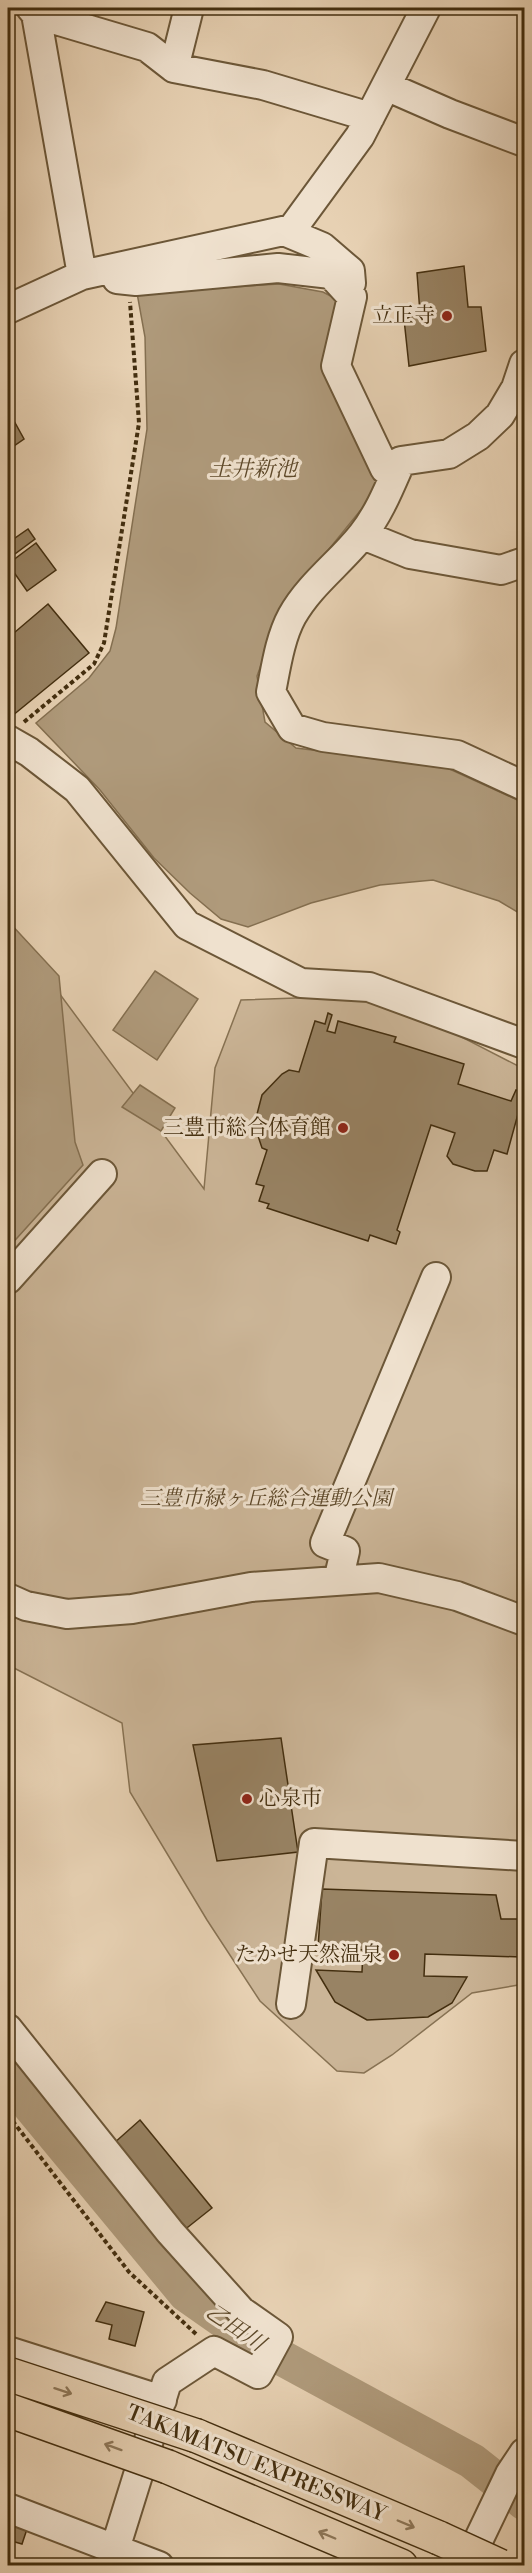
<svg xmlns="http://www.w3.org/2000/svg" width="532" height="2573" font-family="'Libre Bodoni','Noto Serif JP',serif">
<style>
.green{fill:#cbb597;stroke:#877253;stroke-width:1.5}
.water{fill:#af9a7b;stroke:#846f50;stroke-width:1.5}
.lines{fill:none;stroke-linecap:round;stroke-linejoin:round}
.river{stroke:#af9a7b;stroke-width:36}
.building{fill:#988364;stroke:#432e0f;stroke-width:1.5}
.minor-casing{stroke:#6c5738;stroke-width:32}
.highway-casing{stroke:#432e0f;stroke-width:36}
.path{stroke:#432e0f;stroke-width:4;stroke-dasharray:4.5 3;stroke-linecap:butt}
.minor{stroke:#efe1ce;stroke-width:28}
.highway{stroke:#e7d1b3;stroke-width:33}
.highway-bridge-casing{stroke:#432e0f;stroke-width:36;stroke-linecap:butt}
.highway-bridge{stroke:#e7d1b3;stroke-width:33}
.oneway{stroke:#8d7759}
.poi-dot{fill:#8f2418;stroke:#efe1ce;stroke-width:2}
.labels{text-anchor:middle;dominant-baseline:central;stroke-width:6;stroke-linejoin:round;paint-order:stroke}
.poi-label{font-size:21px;fill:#432e0f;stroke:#efe1ce;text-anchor:end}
.park-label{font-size:21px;font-style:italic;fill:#5e492a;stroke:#efe1ce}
.street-label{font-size:21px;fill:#432e0f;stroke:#efe1ce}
.water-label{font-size:22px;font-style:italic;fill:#5e492a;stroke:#efe1ce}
</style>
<rect width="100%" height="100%" fill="#e7d1b3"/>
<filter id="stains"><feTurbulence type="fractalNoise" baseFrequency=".00333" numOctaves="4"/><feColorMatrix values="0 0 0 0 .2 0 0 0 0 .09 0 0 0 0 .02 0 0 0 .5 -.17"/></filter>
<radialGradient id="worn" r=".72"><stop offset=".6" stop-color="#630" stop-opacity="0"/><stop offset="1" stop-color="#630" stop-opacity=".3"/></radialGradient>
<!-- green -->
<path class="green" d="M 8,924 L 204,1189 L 215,1068 L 241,1000 L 380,995 L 524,1069 L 524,1984 L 472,1993 L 392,2055 L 364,2073 L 337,2071 L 260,2001 L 207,1920 L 130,1792 L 122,1723 L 8,1665 Z"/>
<!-- water -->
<path class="water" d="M 279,284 L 323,292 L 344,303 L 329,367 L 381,485 L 282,607 L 257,676 L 265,722 L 296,748 L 443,766 L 524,803 L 524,916 L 499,901 L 433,880 L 380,885 L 311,903 L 248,927 L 221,919 L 190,893 L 154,858 L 100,790 L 36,723 L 89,678 L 110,651 L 116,628 L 147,429 L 145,337 L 137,293 Z
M 8,921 L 59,976 L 75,1142 L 83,1165 L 8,1248 Z
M 155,971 L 198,999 L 157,1060 L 113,1030 Z
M 140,1085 L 175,1108 L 161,1131 L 122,1107 Z"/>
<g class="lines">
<!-- river -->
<path class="river" d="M 8,2079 L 186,2294 L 260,2346 L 472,2461 L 524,2502"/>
</g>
<!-- building -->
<path class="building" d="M 464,266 L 468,307 L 481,307 L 486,351 L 409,366 L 404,319 L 420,313 L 417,273 Z
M 8,410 L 24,439 L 8,450 Z
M 28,529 L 35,539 L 8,559 L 8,543 Z
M 36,543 L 56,570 L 27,591 L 8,564 Z
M 48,604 L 89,653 L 12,716 L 8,711 L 8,638 Z
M 328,1013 L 332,1015 L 327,1031 L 335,1033 L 338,1021 L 396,1037 L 394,1042 L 464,1064 L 458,1084 L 511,1101 L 516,1090 L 524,1092 L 507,1154 L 494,1150 L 487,1171 L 475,1171 L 453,1164 L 447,1156 L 455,1133 L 431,1125 L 397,1230 L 400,1232 L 396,1244 L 370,1235 L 368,1241 L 267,1208 L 269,1204 L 259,1201 L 264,1186 L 256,1184 L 267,1150 L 262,1148 L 256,1130 L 256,1118 L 262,1095 L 282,1074 L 289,1070 L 299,1072 L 315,1021 L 325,1024 Z
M 524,1143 L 524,1167 L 518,1165 Z
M 281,1738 L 298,1852 L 217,1861 L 193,1745 Z
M 322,1889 L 496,1895 L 501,1919 L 524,1919 L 521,1957 L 425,1954 L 424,1976 L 467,1977 L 452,2003 L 428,2017 L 367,2020 L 335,2002 L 316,1970 L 362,1972 L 363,1950 L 318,1948 Z
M 140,2120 L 212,2208 L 183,2231 L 113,2144 Z
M 106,2302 L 144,2312 L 135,2346 L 109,2339 L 112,2325 L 96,2321 Z
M 8,2520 L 28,2526 L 22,2544 L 8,2540 Z"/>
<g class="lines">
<defs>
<path id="minor" d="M 31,8 L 36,14 L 147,47 L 174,68 L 263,85 L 370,117
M 36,14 L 82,275
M 174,68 L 189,8
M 386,86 L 450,114 L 524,142
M 284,231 L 322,247 L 350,271 L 351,283
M 117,279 L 136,281 L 278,268 L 331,274 L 352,297 L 336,366 L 385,469 L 395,475
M 8,309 L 82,275 L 292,229 L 360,136 L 426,8
M 524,364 L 516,388 L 500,415 L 478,436 L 449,454 L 401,461 C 390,486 379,514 362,535 C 340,563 310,584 292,616 C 280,638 276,667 271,692 L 292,728 L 323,737 L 457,755 L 524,786
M 363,535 L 410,554 L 501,570 L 524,562
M 8,740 L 29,752 L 77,789 L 187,925 L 301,983 L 369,987 L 524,1044
M 8,1279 L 102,1174
M 338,1581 L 345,1551 L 325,1543 L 436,1277
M 8,1598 L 26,1606 L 67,1614 L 132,1609 L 251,1587 L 379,1578 L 457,1596 L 524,1621
M 291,2004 L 314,1843 L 524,1856
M 8,2029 L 170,2232 L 241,2311 L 278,2337 L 258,2374 L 214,2351 L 167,2382 L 115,2549
M 8,2351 L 162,2400
M 8,2508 L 159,2566
M 466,2566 L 510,2474 L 524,2453"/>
<path id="highway" d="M 197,2436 L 439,2538
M 168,2467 L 401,2566"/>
</defs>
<!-- minor casing -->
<use href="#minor" class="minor-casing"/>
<!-- highway casing -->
<use href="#highway" class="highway-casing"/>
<!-- path -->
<path class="path" d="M 24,722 L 94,664 L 104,643 L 139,423 L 130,302
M 8,2115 L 129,2272 L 196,2334"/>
<!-- minor -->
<use href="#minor" class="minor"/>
<!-- highway -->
<use href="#highway" class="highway"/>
<defs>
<path id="highway-bridge" d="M 8,2374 L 197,2436
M 8,2410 L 168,2467
M 439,2538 L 500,2566"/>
</defs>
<!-- highway-bridge casing -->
<use href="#highway-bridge" class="highway-bridge-casing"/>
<!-- highway-bridge -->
<use href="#highway-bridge" class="highway-bridge"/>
</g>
<!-- one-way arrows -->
<defs><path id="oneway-shaft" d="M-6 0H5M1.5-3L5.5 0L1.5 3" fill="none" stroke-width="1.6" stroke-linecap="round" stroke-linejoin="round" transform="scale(1.5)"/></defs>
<g class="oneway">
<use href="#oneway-shaft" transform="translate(63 2391) rotate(18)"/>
<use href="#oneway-shaft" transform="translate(113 2447) rotate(-160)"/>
<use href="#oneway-shaft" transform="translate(406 2524) rotate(23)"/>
<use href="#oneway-shaft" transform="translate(327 2535) rotate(-157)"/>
</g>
<!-- markers -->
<g class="poi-dot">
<circle cx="447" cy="316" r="6"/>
<circle cx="343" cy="1128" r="6"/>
<circle cx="247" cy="1799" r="6"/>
<circle cx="394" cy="1955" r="6"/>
</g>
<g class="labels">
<!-- poi labels -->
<g class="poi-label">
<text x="435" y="316">立正寺</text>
<text x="331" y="1128">三豊市総合体育館</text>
<text x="259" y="1799" text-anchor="start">心泉市</text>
<text x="382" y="1955">たかせ天然温泉</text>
</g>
<!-- park labels -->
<g class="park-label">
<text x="266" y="1499">三豊市緑ヶ丘総合運動公園</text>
</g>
<!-- street labels -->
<g class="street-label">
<text transform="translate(256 2464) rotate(22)">TAKAMATSU EXPRESSWAY</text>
</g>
<!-- water labels -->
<g class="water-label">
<text x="253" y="469">土井新池</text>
<text transform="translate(235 2328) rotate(34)">乙田川</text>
</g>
</g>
<!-- margin -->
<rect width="532" height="2573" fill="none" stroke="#e7d1b3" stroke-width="30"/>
<rect x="9" y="9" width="514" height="2555" fill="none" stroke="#432e0f" stroke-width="3"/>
<rect x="15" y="15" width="502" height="2543" fill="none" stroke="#432e0f" stroke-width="1.5"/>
<rect width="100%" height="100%" filter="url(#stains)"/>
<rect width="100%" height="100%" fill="url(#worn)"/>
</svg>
